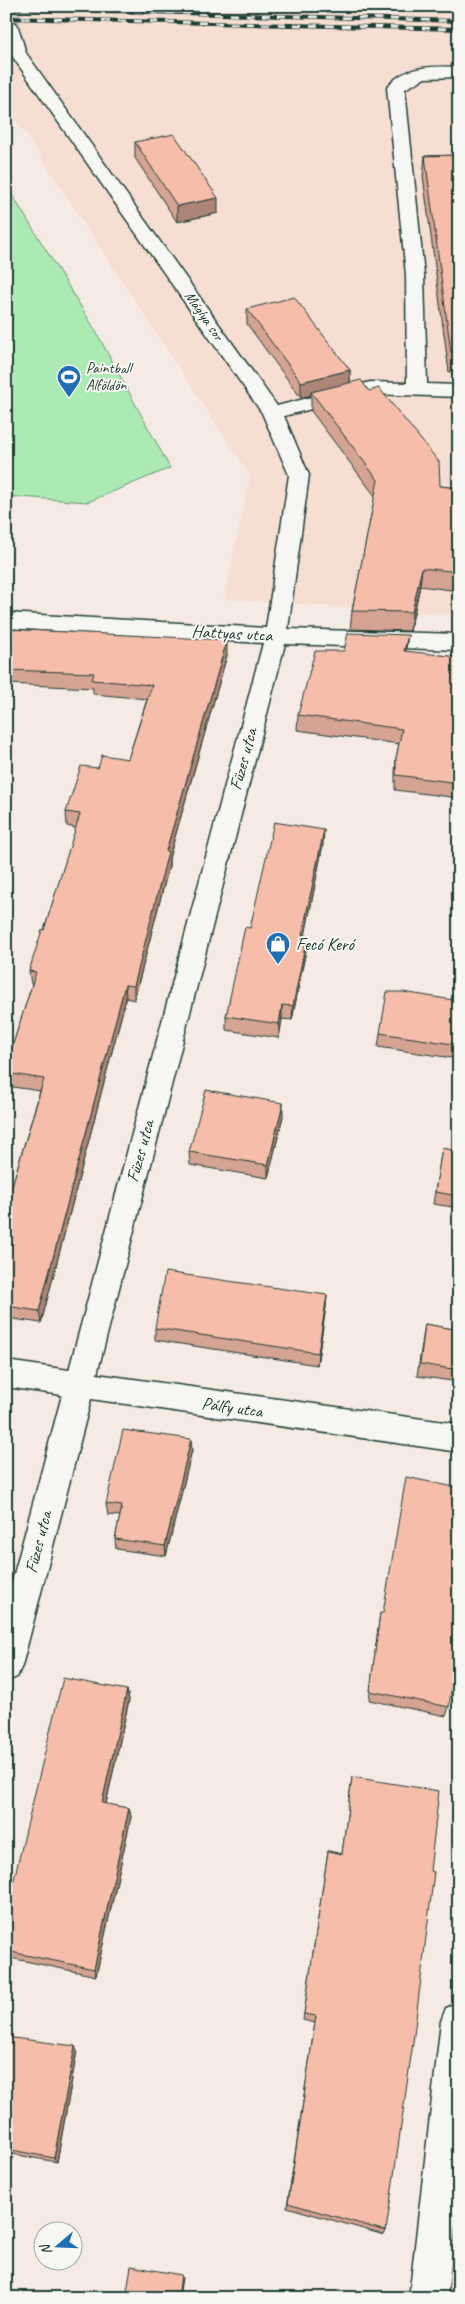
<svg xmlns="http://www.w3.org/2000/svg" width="465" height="2304" font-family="Caveat,sans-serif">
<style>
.built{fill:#f6ded3}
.green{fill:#abebb3;stroke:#659474}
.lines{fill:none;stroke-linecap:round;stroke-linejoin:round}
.minor-tunnel{stroke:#cbc8c1;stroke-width:18;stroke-dasharray:18 9;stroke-linecap:butt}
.minor-casing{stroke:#1f3d34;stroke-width:3}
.minor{fill:#f6f6f2;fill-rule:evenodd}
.rail-casing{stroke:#1f3d34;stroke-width:4}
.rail{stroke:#f6f6f2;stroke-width:2.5;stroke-dasharray:8;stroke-linecap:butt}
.wall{fill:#d4a392;stroke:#1f3d34}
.shaded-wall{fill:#ac8577;stroke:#1f3d34}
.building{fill:#f6beaa;stroke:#1f3d34}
.labels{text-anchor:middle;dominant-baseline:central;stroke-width:4;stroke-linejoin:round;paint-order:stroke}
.far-street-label{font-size:15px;fill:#1f3d34;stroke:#f6f6f2}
.far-poi-label{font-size:15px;fill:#1f3d34;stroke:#f6f6f2;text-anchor:start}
.street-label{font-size:18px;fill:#1f3d34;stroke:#f6f6f2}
.poi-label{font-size:18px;fill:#1f3d34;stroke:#f6f6f2;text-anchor:start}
</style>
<rect width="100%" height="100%" fill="#f6ebe4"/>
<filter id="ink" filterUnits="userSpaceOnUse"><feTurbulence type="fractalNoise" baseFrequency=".02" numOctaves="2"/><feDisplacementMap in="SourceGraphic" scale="10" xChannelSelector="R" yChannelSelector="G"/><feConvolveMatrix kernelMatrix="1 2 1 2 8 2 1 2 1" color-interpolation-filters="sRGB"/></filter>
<g filter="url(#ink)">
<!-- built -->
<path class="built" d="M 6,6 L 459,6 L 459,615 L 224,599 L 250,476 L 6,104 Z"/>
<!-- green -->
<path class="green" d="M 6,185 L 94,328 L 170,468 L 88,502 L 6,496 Z"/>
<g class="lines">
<!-- minor-tunnel -->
<path class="minor-tunnel" d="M 10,27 L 14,6"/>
<defs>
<path id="minor" d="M 10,22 L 16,23 L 18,27 L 26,53 L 277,406 L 370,382 L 407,383 L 406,275 L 387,88 C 403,65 434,66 459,67 L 459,77 L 425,78 L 405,89 L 424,275 L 427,384 L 459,385 L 459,397 L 370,394 L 284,416 L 309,475 L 288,629 L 459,634 L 459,650 L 285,644 L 97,1374 L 459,1424 L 459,1452 L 91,1399 L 22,1666 L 17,1677 L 6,1682 L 6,1604 L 62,1395 L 6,1387 L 6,1361 L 69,1370 L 263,643 L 6,628 L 6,613 L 266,628 L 289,475 L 262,413 L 10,53 L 6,42 L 6,23 Z
M 459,2003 L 459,2191 L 447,2298 L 409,2298 L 441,2021 L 446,2008 Z"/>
</defs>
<!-- minor casing -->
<use href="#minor" class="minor-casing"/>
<!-- minor -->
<use href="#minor" class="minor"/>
<defs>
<path id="rail" d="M 6,8 L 459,21
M 6,18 L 459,29"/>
</defs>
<!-- rail casing -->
<use href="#rail" class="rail-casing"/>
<!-- rail -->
<use href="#rail" class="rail"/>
</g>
<!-- wall -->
<path class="wall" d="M 135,142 L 218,213 L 177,222 L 135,158 Z
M 459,155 L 459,371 L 449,372 L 423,176 L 425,156 Z
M 247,309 L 350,370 L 350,383 L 440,486 L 459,488 L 459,591 L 420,586 L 410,631 L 350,629 L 352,611 L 375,496 L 311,411 L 311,395 L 301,398 L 247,324 Z
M 6,629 L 227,655 L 169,858 L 169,866 L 134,1000 L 126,998 L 41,1323 L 6,1318 L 6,1206 L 40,1091 L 6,1086 L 6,1066 L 32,985 L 31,984 L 29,971 L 44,930 L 76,828 L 67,826 L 66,812 L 98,768 L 128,759 L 147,699 L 93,694 L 93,688 L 6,684 Z
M 344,651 L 459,657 L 459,798 L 395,790 L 395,773 L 396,758 L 399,744 L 297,730 L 298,715 Z
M 323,844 L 305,936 L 307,936 L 306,950 L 292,1020 L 282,1019 L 279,1038 L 226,1030 L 226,1016 L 250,928 Z
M 459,1001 L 459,1059 L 378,1047 L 380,1033 Z
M 283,1116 L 268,1178 L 190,1165 L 189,1152 Z
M 459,1134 L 459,1208 L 433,1204 L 442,1148 L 456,1151 Z
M 327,1295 L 326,1307 L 317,1365 L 155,1340 L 155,1328 Z
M 425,1324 L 459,1330 L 459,1382 L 417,1376 Z
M 192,1450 L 166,1556 L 116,1549 L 115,1539 L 120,1516 L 108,1515 L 106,1504 Z
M 380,1613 L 449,1707 L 446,1716 L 369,1700 Z
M 127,1690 L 129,1700 L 106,1804 L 129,1808 L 131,1817 L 96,1976 L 6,1957 L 6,1912 Z
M 352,1777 L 386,2231 L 384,2235 L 287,2207 L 315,2023 L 303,2020 L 328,1851 L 342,1854 Z
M 6,2037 L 77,2051 L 57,2162 L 6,2153 Z"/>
<!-- shaded-wall -->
<path class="shaded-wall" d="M 218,198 L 218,213 L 177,222 L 177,206 Z
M 350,370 L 350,385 L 311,392 L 311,395 L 301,398 L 301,382 Z
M 422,568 L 420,586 L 410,631 L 412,612 Z
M 408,635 L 406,650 L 403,666 L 404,651 Z
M 227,640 L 227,655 L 169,858 L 169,866 L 134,1000 L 134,986 L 166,851 Z
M 324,830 L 323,844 L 302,950 L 302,935 Z
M 307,936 L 306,950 L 292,1020 L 293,1006 Z
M 125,985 L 126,998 L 41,1323 L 39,1311 Z
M 282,1005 L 282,1019 L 279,1038 L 279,1024 Z
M 283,1103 L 283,1116 L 268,1178 L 268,1165 Z
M 327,1295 L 326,1307 L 317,1365 L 318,1353 Z
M 6,1418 L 8,1425 L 6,1432 Z
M 191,1439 L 192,1450 L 166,1556 L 165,1546 Z
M 127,1690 L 129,1700 L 104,1812 L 102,1803 Z
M 129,1808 L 131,1817 L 96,1976 L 94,1969 Z
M 75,2046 L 77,2051 L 57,2162 L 54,2158 Z
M 181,2275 L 182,2278 L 179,2298 L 178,2298 Z"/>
<!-- building -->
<path class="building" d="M 174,134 L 218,198 L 177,206 L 135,142 Z
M 459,155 L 459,351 L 451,352 L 425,156 Z
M 294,297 L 350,370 L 301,382 L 247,309 Z
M 361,380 L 369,391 L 379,388 L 439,462 L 440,486 L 459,488 L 459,572 L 422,568 L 412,612 L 352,611 L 378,480 L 311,392 Z
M 6,629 L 227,640 L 166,851 L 168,852 L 134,986 L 125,985 L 39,1311 L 6,1306 L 6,1206 L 44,1079 L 6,1073 L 6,1066 L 36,972 L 29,971 L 42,930 L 44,930 L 80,814 L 66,812 L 81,766 L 98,768 L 102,755 L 128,759 L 152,685 L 92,680 L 94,673 L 6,670 Z
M 348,633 L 408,635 L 404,651 L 459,657 L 459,783 L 396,775 L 396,758 L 402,729 L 298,715 L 315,651 L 344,651 Z
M 274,822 L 324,830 L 302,935 L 307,936 L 293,1006 L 282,1005 L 279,1024 L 226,1016 L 245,927 L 250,928 Z
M 387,992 L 403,992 L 459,1001 L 459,1045 L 380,1033 Z
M 206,1090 L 283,1103 L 268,1165 L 189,1152 Z
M 459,1134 L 459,1196 L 435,1192 L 442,1148 L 456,1151 Z
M 165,1272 L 327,1295 L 318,1353 L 155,1328 Z
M 425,1324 L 459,1330 L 459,1370 L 420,1364 Z
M 123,1430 L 191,1439 L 165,1546 L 115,1539 L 122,1506 L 106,1504 Z
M 406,1477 L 459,1488 L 459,1625 L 449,1707 L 370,1691 L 380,1613 L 383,1613 Z
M 63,1678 L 127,1690 L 102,1803 L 129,1808 L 94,1969 L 6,1951 L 6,1912 Z
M 352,1777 L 439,1791 L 430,1871 L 434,1872 L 414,2035 L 386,2231 L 288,2203 L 316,2016 L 304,2014 L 328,1851 L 342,1854 Z
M 6,2037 L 75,2046 L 54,2158 L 6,2149 Z
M 131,2266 L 181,2275 L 178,2298 L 126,2298 Z"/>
</g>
<!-- icons -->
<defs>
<symbol id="stadium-pin" viewBox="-11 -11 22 30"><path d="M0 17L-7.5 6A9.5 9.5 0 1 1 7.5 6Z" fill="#1f6fb2" stroke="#f6f6f2"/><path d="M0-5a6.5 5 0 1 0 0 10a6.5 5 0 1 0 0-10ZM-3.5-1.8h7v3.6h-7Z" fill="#fff"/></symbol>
<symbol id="shop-pin" viewBox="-11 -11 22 30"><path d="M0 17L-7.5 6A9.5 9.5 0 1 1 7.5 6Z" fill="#1f6fb2" stroke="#f6f6f2"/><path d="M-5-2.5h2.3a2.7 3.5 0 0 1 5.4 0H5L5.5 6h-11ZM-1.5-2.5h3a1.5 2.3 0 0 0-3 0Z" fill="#fff"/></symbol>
</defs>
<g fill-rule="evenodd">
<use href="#stadium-pin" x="55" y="363" width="28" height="38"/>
<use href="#shop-pin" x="264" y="930" width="28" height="38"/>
</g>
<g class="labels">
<!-- far-street labels -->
<g class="far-street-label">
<text transform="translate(204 316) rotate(55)">Máglya sor</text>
</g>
<!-- far-poi labels -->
<g class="far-poi-label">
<text x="86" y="368">Paintball<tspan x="86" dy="17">Alföldön</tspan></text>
</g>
<!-- street labels -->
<g class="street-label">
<text transform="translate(232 633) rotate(3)">Hattyas utca</text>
<text transform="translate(243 759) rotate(-75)">Füzes utca</text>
<text transform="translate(140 1151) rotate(-75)">Füzes utca</text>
<text transform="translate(232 1407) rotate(8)">Pálfy utca</text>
<text transform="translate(38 1542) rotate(-76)">Füzes utca</text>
</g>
<!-- poi labels -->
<g class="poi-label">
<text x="296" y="944">Fecó Keró</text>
</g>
</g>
<!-- margin -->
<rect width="465" height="2304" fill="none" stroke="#f6f6f2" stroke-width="25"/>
<rect x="12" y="12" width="440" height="2279" fill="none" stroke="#1f3d34" stroke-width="2" filter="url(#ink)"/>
<!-- north arrow -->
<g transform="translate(58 2246) rotate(251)"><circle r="24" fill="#f6f6f2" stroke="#a0aca6"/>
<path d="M0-4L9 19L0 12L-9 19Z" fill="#1f6fb2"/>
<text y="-8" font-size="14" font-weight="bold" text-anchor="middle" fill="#1f3d34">N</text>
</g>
</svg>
